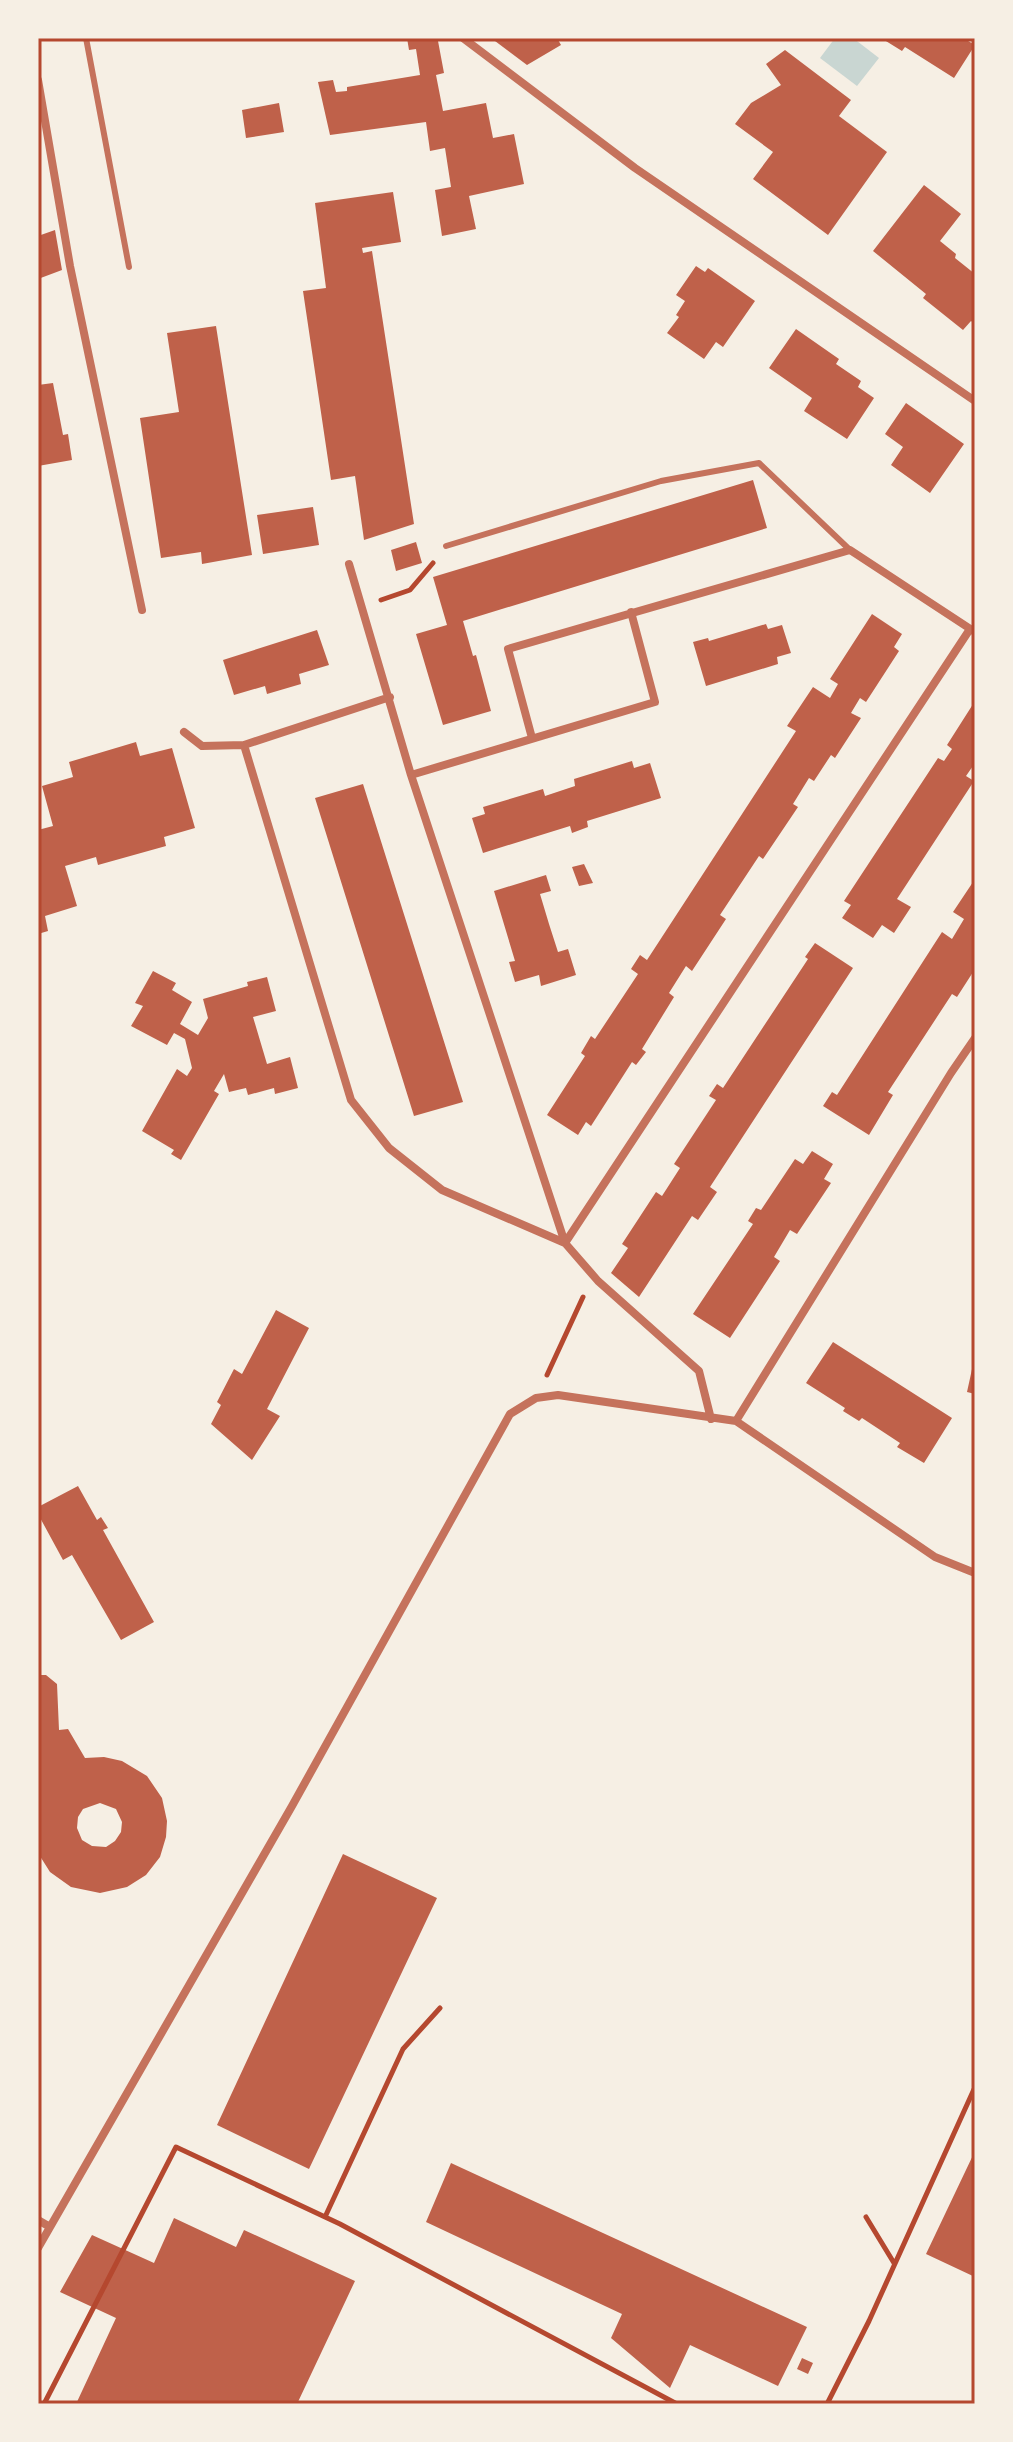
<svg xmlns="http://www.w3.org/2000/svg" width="1013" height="2442" font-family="'Open Sans',sans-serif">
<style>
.water{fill:#c9d6d2}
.building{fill:#bf614a;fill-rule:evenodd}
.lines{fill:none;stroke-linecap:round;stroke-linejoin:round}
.path{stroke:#b5482f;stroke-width:5}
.service{stroke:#c5725c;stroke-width:6}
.minor{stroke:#c5725c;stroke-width:8}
.neatline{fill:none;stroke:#b5482f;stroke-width:3}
</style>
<rect width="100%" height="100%" fill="#f6efe4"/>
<!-- water -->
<path class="water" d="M 835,38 L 853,38 L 879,58 L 857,86 L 820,58 Z"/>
<!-- building -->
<path class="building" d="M 407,38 L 435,38 L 438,41 L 444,73 L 436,75 L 443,111 L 486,103 L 493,138 L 514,134 L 524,184 L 469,196 L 476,229 L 442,236 L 435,190 L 451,187 L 445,148 L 430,151 L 426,122 L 330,135 L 318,82 L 333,80 L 336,92 L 347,91 L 347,87 L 420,75 L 416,49 L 409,50 Z
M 491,38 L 557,38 L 561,45 L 527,65 Z
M 881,38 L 963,38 L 975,45 L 954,78 L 905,47 L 902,51 Z
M 785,50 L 851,100 L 839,116 L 887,152 L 828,235 L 753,179 L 773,152 L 735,124 L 751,103 L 781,85 L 766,64 Z
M 279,103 L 284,132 L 246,138 L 242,110 Z
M 924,185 L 961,214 L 940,241 L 956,254 L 955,258 L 975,274 L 975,324 L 971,321 L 963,330 L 923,298 L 926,294 L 873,251 Z
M 393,192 L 401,242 L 362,248 L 363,253 L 372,251 L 414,524 L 364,540 L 355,476 L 331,480 L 303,291 L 326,288 L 315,203 Z
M 55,230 L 62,270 L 38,279 L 38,236 Z
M 696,266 L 705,272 L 708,268 L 755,301 L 723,347 L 716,342 L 704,359 L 667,333 L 679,317 L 676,315 L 685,301 L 676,295 Z
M 216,326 L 252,555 L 202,564 L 201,552 L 161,558 L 140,418 L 179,412 L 167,333 Z
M 796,329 L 839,359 L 836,364 L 861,381 L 858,387 L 874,398 L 847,439 L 804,411 L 812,398 L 769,368 Z
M 53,383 L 63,435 L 68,434 L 72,460 L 38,466 L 38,385 Z
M 906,403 L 964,444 L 930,493 L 891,465 L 903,447 L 885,434 Z
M 753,480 L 767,528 L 463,621 L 473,656 L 476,655 L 491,711 L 443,725 L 416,634 L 447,625 L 433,577 Z
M 313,507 L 319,545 L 263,554 L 257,515 Z
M 416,542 L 422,563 L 396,571 L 391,550 Z
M 872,614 L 902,634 L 894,647 L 899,651 L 866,702 L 860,698 L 851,713 L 861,718 L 835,758 L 831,755 L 814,781 L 809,778 L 793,804 L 798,807 L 763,859 L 759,856 L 720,915 L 726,919 L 692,971 L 686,966 L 669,993 L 674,997 L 642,1049 L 646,1052 L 636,1065 L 632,1062 L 591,1126 L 586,1122 L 578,1135 L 547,1115 L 585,1056 L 581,1053 L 591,1036 L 595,1039 L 638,974 L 631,969 L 640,955 L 647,960 L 796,731 L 787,726 L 813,687 L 830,698 L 838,684 L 830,679 Z
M 766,624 L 768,629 L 782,625 L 791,653 L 777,657 L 778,664 L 706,686 L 693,642 L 708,638 L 709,641 Z
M 317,630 L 329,665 L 299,674 L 301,684 L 267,694 L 265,686 L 234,695 L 223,660 Z
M 975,701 L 975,763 L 966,776 L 974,781 L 897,899 L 911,907 L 894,933 L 882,925 L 873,938 L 842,918 L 851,905 L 844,901 L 938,758 L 944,761 L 952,749 L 947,745 Z
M 136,742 L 140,756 L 172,748 L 195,828 L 164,837 L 166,846 L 98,865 L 96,857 L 65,866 L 77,906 L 45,916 L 48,931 L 38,934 L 38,830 L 53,826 L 42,786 L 73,777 L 69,762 Z
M 632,761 L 634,768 L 650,763 L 661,798 L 587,821 L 588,827 L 572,833 L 570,826 L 483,853 L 472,818 L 485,814 L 483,807 L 543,789 L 545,796 L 575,786 L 574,779 Z
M 363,784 L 463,1102 L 414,1116 L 315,798 Z
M 584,864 L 593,883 L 579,886 L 572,867 Z
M 546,875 L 551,891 L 540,894 L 549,924 L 558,952 L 568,949 L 576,975 L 541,986 L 539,975 L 515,982 L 509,962 L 515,961 L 494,891 Z
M 975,879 L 975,969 L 957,997 L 952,994 L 888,1092 L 893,1095 L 869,1135 L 823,1106 L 832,1092 L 837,1095 L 942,932 L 952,939 L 964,919 L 953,912 Z
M 815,943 L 853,968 L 710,1187 L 717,1192 L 698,1220 L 692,1216 L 639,1297 L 611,1273 L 628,1248 L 622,1244 L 656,1192 L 662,1196 L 680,1168 L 674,1164 L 716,1100 L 709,1096 L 717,1084 L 723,1088 L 808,959 L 805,957 Z
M 153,971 L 176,983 L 172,990 L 192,1002 L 180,1024 L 198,1035 L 208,1018 L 203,999 L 248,986 L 247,982 L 267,977 L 276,1011 L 253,1017 L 267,1064 L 290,1057 L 298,1088 L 275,1094 L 274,1088 L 248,1095 L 246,1088 L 229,1092 L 224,1074 L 214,1091 L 219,1094 L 181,1160 L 171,1154 L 174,1150 L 142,1131 L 177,1069 L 187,1076 L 192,1068 L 185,1039 L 174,1033 L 167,1045 L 131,1026 L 143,1006 L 135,1003 Z
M 812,1151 L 833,1164 L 824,1179 L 831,1183 L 797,1234 L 790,1230 L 774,1257 L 780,1261 L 730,1338 L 693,1314 L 753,1224 L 748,1221 L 756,1208 L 761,1210 L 795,1159 L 803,1164 Z
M 276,1310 L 309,1328 L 267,1409 L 280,1416 L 252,1460 L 211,1424 L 221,1405 L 217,1402 L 234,1369 L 242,1374 Z
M 833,1342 L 952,1418 L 924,1463 L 897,1447 L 900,1443 L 862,1418 L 859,1421 L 843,1411 L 845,1408 L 806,1383 Z
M 974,1360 L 975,1360 L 975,1394 L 967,1392 Z
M 78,1486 L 97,1520 L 101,1517 L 108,1528 L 103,1530 L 154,1622 L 121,1640 L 72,1555 L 63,1560 L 38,1514 L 38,1507 Z
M 38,1675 L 46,1675 L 57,1684 L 59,1730 L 68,1729 L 85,1758 L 104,1757 L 122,1761 L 147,1776 L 162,1798 L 167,1821 L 166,1837 L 160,1857 L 146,1875 L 127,1887 L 100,1893 L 71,1887 L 50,1872 L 38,1853 ZM 100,1803 L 116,1809 L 122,1822 L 121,1832 L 115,1841 L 106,1847 L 92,1846 L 82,1840 L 77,1828 L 78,1817 L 83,1809 Z
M 343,1854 L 437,1898 L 309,2169 L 217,2125 Z
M 975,2151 L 975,2277 L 926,2254 Z
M 451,2163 L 807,2327 L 778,2386 L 690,2345 L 670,2388 L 611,2338 L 622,2314 L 426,2222 Z
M 174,2218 L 236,2247 L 244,2230 L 355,2281 L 297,2404 L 76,2404 L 116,2318 L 60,2292 L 92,2235 L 154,2263 Z
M 802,2358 L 813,2363 L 808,2374 L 797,2369 Z"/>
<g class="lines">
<!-- path -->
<path class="path" d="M 381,600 L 410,590 L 433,563
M 547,1375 L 583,1297
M 325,2217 L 403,2049 L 440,2008
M 866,2217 L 894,2263
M 44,2404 L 176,2147 L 340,2224 L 677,2404
M 827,2404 L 869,2321 L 975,2087"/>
<!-- service -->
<path class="service" d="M 86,38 L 129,267
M 446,546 L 661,481 L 759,463 L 850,550"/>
<!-- minor -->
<path class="minor" d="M 463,38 L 635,168 L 975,401
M 38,80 L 70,266 L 142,610
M 349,564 L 411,775 L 565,1243
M 184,732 L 202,746 L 244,745 L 390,697
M 532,738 L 508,649 L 850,550 L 975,632
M 244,745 L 351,1100 L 389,1148 L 442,1190 L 565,1243
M 411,775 L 655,702 L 631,612
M 711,1419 L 699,1371 L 598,1281 L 565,1243 L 970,629
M 736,1421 L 951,1073 L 975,1038
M 38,2220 L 50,2227
M 38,2248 L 292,1806 L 510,1414 L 536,1398 L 558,1395 L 736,1421 L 935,1557 L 975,1573"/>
</g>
<!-- border -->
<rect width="1013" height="2442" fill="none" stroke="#f6efe4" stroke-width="80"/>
<rect x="40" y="40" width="933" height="2362" class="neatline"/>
</svg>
